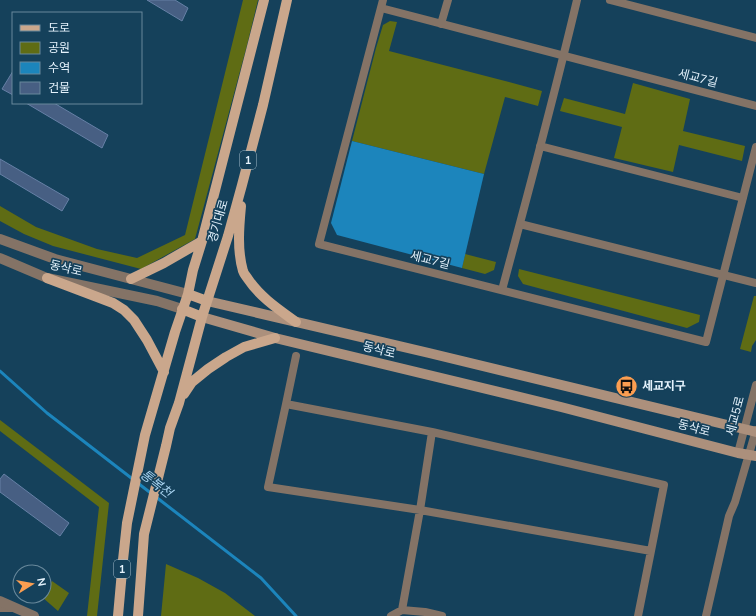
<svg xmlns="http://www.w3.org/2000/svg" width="756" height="616" font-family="'Nunito Sans','Noto Sans KR',sans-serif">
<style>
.green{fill:#5f6c14}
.water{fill:#1c85bc}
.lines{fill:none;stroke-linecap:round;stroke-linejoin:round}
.stream{stroke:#1c85bc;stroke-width:3}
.building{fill:#475f83;stroke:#6680a6}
.minor{stroke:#847366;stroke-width:8}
.tertiary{stroke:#847366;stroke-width:10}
.secondary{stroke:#ac907c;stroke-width:10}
.primary{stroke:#caa78c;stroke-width:10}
.labels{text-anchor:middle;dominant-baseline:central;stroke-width:3.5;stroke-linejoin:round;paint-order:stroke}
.shield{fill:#15415b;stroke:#a6bdcc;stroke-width:1}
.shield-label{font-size:11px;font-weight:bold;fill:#e4f2fc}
.street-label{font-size:12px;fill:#e4f2fc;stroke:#15415b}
.poi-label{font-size:12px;font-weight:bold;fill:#e4f2fc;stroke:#15415b;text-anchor:start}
.water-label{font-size:13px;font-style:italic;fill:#a9d4f1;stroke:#15415b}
</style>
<rect width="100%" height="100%" fill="#15415b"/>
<!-- green -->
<path class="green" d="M 243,0 L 258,0 L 247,45 L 195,239 L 141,269 L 53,246 L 24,234 L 0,221 L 0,206 L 36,227 L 97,249 L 137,258 L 185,235 Z
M 390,21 L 397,22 L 389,51 L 509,82 L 542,91 L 538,106 L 505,97 L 484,174 L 352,141 L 376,48 L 383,25 Z
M 633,83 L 690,99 L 683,131 L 745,146 L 742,161 L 679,145 L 673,172 L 614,158 L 622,127 L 560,111 L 564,98 L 625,114 Z
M 465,254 L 496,262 L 494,270 L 485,274 L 462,268 Z
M 519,269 L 700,315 L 699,322 L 687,328 L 523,284 L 518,276 Z
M 754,296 L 756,296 L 756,340 L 752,346 L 751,352 L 740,349 Z
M 0,420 L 109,503 L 97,616 L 87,616 L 99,507 L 0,431 Z
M 166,564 L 198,578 L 225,593 L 255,616 L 161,616 Z
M 52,581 L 69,593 L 58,611 L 42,597 L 44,596 L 44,593 Z"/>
<!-- water -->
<path class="water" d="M 352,141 L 484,174 L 462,268 L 337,235 L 331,223 Z"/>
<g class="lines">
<!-- stream -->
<path class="stream" d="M 0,371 L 47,413 L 152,494
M 156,497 L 261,578 L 296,616"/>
</g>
<!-- building -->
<path class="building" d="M 147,0 L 175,0 L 188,8 L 182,21 Z
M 13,71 L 13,95 L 2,89 Z
M 26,103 L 54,103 L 108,135 L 102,148 Z
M 0,159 L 69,199 L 62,211 L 0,174 Z
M 4,474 L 69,523 L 60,536 L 0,492 L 0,479 Z"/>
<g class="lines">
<!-- minor -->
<path class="minor" d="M 383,0 L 319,244 L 706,342 L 756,147
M 610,0 L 756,38
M 381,8 L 756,106
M 441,24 L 448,0
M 540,146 L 743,198
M 520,224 L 756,283
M 502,290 C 528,194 554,97 577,0
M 296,356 L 286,404 L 432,432 L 420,510 L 402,610
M 286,404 L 268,487 L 420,510 L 651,551 L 664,485 L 432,432
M 738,453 L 756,385
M 0,608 L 14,608
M 391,616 L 402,610 L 425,612 L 442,616
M 638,616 L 651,551
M 706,616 L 729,516 L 735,502 L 756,430"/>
<!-- tertiary -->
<path class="tertiary" d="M 0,239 L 55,259 L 188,294
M 0,258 L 47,278 L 157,301 L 182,309
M 0,601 L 34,616"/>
<!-- secondary -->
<path class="secondary" d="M 207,301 L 429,353 L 744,429 L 756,432
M 202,317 L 275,338 L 561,407 L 738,453 L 756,456"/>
<!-- primary -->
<path class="primary" d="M 241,206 C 239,227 237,250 243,271 C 244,274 246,276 248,279 C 260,297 278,309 296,322
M 47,278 L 113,303 L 124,310 L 134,320 L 147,340 L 164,372
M 131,279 L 164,263 L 202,241
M 188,294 L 207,301
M 182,309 L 202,317
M 184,394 L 192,382 L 208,369 L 226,357 L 244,347 L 275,338
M 118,616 L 123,560 L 127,523 L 145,435 L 175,332 L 188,294 L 193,270 L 202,241 L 264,0
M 138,616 L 144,534 L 166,446 L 170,428 L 179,403 L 202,317 L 228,236 L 242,185 L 263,105 L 287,0"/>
</g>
<!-- icons -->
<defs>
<symbol id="bus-disc" viewBox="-11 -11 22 22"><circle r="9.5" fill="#fb9e51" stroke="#15415b"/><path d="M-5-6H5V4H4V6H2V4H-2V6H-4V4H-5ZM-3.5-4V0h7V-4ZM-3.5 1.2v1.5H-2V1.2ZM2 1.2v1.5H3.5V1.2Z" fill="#111"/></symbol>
</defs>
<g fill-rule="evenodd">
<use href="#bus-disc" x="614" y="374" width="25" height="25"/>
</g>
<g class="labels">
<!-- shield labels -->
<g class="shield">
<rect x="240" y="151" width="16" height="18" rx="3"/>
<rect x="114" y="560" width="16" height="18" rx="3"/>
</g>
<g class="shield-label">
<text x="248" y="160">1</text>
<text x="122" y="569">1</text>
</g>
<!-- street labels -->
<g class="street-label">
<text transform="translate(698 78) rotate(15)">세교7길</text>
<text transform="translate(218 221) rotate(-74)">경기대로</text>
<text transform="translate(430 260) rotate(14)">세교7길</text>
<text transform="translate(66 268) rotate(13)">동삭로</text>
<text transform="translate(379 350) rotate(14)">동삭로</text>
<text transform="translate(735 416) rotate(-75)">세교5로</text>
<text transform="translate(694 428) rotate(15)">동삭로</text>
</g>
<!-- poi labels -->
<g class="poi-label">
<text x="642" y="386">세교지구</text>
</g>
<!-- water labels -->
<g class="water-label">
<text transform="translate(156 484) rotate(38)">통복천</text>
</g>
</g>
<!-- legend -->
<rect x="12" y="12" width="130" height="92" fill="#15415b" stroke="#68889b"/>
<rect x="20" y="25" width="20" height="6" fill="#caa78c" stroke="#68889b"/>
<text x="48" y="32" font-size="12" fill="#e4f2fc">도로</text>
<rect x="20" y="42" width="20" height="12" fill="#5f6c14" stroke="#68889b"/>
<text x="48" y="52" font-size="12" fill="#e4f2fc">공원</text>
<rect x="20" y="62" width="20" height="12" fill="#1c85bc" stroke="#68889b"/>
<text x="48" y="72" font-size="12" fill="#e4f2fc">수역</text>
<rect x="20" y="82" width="20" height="12" fill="#475f83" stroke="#68889b"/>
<text x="48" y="92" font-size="12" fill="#e4f2fc">건물</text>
<!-- north arrow -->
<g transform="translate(32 584) rotate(79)"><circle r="19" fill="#15415b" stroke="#68889b"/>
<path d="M0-3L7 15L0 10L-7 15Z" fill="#fb9e51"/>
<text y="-6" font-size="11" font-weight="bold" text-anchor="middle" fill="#e4f2fc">N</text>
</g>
</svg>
